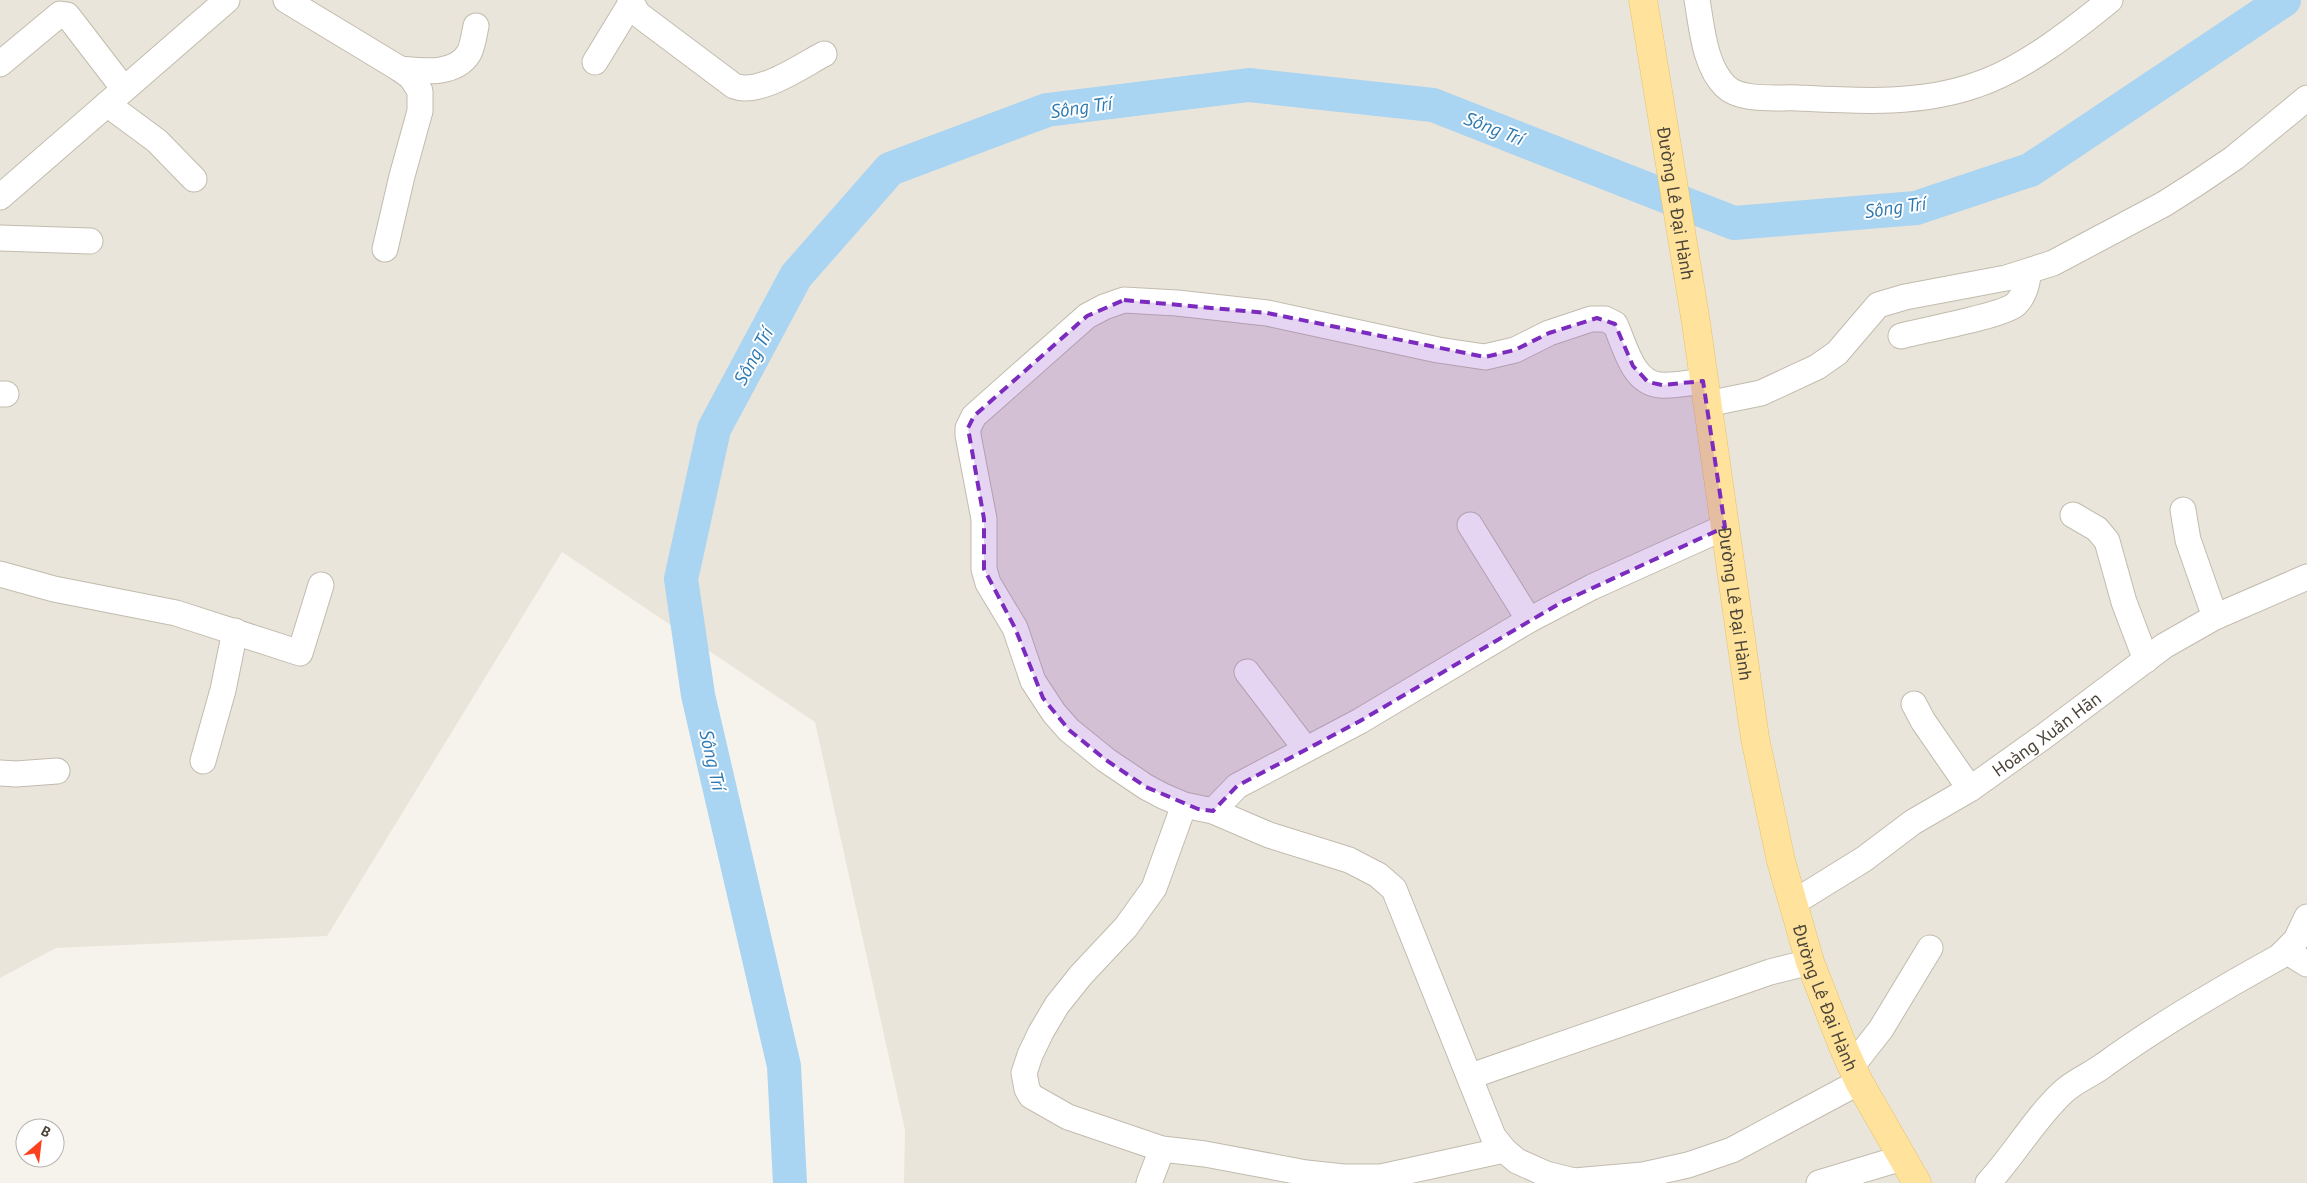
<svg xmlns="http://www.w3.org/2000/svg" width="2307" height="1183" font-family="'PT Sans',sans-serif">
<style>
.residential{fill:#eae5da}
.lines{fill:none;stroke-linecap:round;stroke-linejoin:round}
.river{stroke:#a9d4f2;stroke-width:34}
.minor-casing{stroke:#c2bbae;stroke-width:27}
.major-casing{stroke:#e6c16a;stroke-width:29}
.minor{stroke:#fff;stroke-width:25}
.major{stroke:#ffe39c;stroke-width:28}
.marked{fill:#7b2cbf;fill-opacity:0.2;stroke:#7b2cbf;stroke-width:4;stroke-dasharray:10 6;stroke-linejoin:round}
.labels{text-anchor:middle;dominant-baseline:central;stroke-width:4;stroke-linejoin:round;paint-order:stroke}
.street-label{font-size:18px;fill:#4b4439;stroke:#fff}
.water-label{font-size:19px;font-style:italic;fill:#2e7ab2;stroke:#fff}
</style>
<rect width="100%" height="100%" fill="#f6f3ec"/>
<!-- residential -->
<path class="residential" d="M 0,0 L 2307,0 L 2307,1183 L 904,1183 L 905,1130 L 815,722 L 562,552 L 327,936 L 56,948 L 0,978 Z"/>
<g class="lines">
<!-- river -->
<path class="river" d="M 790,1183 L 784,1066 L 698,695 L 681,579 L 714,429 L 796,276 L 890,169 L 1047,110 L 1249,85 L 1433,105 L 1734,223 L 1916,208 L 2030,170 L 2284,0"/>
<defs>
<g id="minor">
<path d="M 286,0 L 400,69 L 411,77 L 420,91 L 420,111 L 402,176 L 385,249"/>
<path d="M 630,0 L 638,14 L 734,86 C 759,96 801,66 824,54"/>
<path d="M 1697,0 C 1702,27 1704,65 1725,86 C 1741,102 1777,97 1798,98 C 1858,101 1919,105 1976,85 C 2022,70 2072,31 2110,0"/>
<path d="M 595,62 L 631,3"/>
<path d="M 0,64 L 60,14 L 67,15 L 71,20 L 124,89"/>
<path d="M 400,69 C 422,71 455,76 469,53 C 473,45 474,35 476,26"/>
<path d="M 107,104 L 157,141 L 194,179"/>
<path d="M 0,197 L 227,0"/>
<path d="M 0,238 L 90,241"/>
<path d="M 1901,336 C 1923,330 2003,316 2016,304 C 2024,296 2028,283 2028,272"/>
<path d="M 1703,381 C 1689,383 1674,386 1660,385 C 1632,383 1625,345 1615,324 L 1605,319 L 1591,319 L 1549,333 L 1515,350 L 1485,357 L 1438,350 L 1267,313 L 1177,303 L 1124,300 L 1104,307 L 1087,316 L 974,416 L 968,428 L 968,435 L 984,519 L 984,569 L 988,583 L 1015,628 L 1033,681 L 1054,713 L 1069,730 L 1106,760 L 1146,787 L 1163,796 L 1184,805 L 1213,811 L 1269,835 L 1349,860 L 1378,875 L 1394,889 L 1493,1136 L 1504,1150 L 1517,1161 L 1546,1174 L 1574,1181 L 1643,1175 L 1688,1165 L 1732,1150 L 1859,1082"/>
<path d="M 0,394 L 6,394"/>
<path d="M 1707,404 L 1761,393 L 1817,367 L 1837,353 L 1878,305 L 1905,297 L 2006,278 L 2053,263 L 2164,204 L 2197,183 L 2234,158 L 2307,98"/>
<path d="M 2183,510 L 2188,540 L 2215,617"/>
<path d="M 2073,515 L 2097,529 L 2107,541 L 2124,602 L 2146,660"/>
<path d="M 1470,525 L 1529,620"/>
<path d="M 0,574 L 54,589 L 176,613 L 300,653 L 321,585"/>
<path d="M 1247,672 L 1305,748"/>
<path d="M 1914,704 L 1923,721 L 1970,789"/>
<path d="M 203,761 L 223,690 L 235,631"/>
<path d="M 0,773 L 16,774 L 57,771"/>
<path d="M 1184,805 L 1154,888 L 1126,927 L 1081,975 L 1057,1005 L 1041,1032 L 1030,1055 L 1024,1073 L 1027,1089 L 1031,1096 L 1068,1117 L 1162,1149 L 1205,1154 L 1306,1173 L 1344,1177 L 1381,1177 L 1504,1150"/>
<path d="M 1213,811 L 1237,786 L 1360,721 L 1529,620 L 1592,587 L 1725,527"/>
<path id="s1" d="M 1793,903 L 1864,859 L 1913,822 L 1970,789 L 2043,737 L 2164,646 L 2215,617 L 2307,577"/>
<path d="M 2286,951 L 2307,964"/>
<path d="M 1852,1066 L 1881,1029 L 1930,948"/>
<path d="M 1471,1076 L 1770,972 L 1810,962"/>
<path d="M 1149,1183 L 1162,1149"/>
<path d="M 1819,1183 L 1902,1158"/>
<path d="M 1988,1183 C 2015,1154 2034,1119 2063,1092 C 2076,1080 2091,1075 2104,1065 C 2159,1025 2219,990 2279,957 L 2296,940 L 2307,917"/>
</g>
<g id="major">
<path id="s2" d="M 1643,0 L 1696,323 L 1755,738 L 1781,861 L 1810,962 L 1844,1049 L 1859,1082 L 1917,1183"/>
</g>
</defs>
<!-- minor casing -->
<use href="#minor" class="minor-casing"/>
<!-- major casing -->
<use href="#major" class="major-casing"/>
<!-- minor -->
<use href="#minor" class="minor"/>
<!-- major -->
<use href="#major" class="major"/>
</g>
<!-- marked area -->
<path class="marked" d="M 1124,300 L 1267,313 L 1485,357 L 1515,350 L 1549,333 L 1597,318 L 1615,324 L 1633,366 L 1648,382 L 1662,385 L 1703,381 L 1725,527 L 1562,602 L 1360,721 L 1237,786 L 1213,811 L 1198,809 L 1146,787 L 1106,760 L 1069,730 L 1043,698 L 1015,628 L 984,569 L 984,519 L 968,428 L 974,416 L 1087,316 Z"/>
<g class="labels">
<!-- street labels -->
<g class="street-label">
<text stroke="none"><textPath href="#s2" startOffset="206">Đường Lê Đại Hành</textPath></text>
<text stroke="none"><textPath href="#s2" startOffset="611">Đường Lê Đại Hành</textPath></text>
<text stroke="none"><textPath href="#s1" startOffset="305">Hoàng Xuân Hãn</textPath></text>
<text stroke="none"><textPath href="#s2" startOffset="1016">Đường Lê Đại Hành</textPath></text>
</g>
<!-- water labels -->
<g class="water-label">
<text transform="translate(1081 107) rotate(-8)">Sông Trí</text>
<text transform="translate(1494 128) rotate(21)">Sông Trí</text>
<text transform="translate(1895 207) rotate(-8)">Sông Trí</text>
<text transform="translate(753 356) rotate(-62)">Sông Trí</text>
<text transform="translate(713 760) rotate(77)">Sông Trí</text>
</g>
</g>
<!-- north arrow -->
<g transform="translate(40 1143) rotate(28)"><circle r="24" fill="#ffffff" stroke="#b7b4b0"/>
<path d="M0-4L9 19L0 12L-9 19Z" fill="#fc3f1d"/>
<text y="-8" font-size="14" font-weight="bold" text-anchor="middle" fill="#4b4439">B</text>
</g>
</svg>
